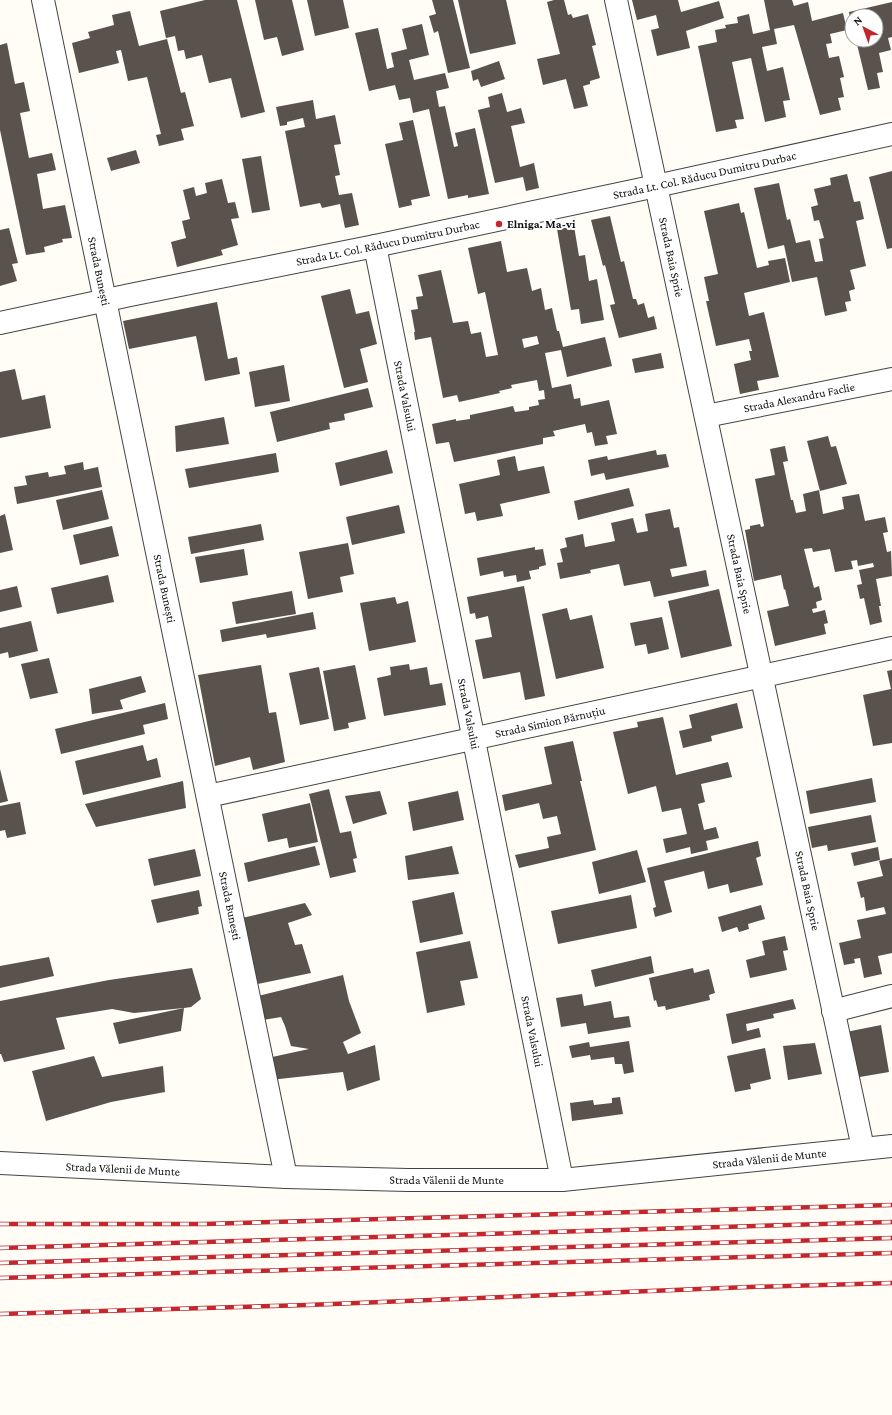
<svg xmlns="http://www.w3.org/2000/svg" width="892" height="1415" font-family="'Crimson Pro',serif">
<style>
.building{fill:#5a524d;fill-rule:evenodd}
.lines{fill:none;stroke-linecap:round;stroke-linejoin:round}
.minor-casing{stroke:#444;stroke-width:24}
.minor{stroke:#fff;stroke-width:22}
.rail-casing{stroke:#c4262e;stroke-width:4.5}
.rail{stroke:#fff;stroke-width:3;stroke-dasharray:9;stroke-linecap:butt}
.poi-dot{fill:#c4262e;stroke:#fff;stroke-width:1.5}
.labels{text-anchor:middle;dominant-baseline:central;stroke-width:4;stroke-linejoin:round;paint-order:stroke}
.street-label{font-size:12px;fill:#111;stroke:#fff}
.poi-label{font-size:12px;font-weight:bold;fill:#111;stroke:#fff;text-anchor:start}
</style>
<rect width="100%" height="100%" fill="#fffdf5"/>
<!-- building -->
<path class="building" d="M 205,0 L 237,0 L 265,112 L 241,118 L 231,78 L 209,83 L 202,55 L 186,59 L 184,50 L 178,51 L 175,36 L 166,38 L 160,11 Z
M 255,0 L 292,0 L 304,50 L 282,56 L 277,37 L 264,40 Z
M 307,0 L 343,0 L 349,28 L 315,36 Z
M 432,0 L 453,0 L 470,68 L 448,73 L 438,31 L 434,33 L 429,16 L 436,14 Z
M 458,0 L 506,0 L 516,44 L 470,54 Z
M 554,0 L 564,0 L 568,15 L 571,14 L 573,18 L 588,14 L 596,45 L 592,46 L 600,78 L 590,81 L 590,84 L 583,86 L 588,106 L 574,109 L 566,79 L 543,85 L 537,59 L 560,54 L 547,2 Z
M 632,0 L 678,0 L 681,12 L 719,1 L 724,18 L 686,31 L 690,48 L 657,56 L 651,30 L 659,28 L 656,15 L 637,20 Z
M 764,0 L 792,0 L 794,6 L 808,2 L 812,21 L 843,13 L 847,30 L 830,34 L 832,43 L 826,44 L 829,58 L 839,56 L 844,77 L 840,78 L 844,97 L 838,98 L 841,110 L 820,115 L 794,25 L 774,29 L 777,44 L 762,47 L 767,71 L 783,67 L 790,100 L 783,101 L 786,117 L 765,122 L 751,58 L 732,62 L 744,119 L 735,120 L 737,128 L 716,132 L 698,46 L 717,42 L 715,30 L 726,28 L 725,25 L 738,23 L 737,17 L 749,14 L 753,34 L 770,30 Z
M 892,2 L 892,37 L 888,38 L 891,50 L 879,53 L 883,72 L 877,73 L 880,88 L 868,90 L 856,40 L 876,40 L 876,16 L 852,16 L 851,23 L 849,12 Z
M 130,11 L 139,46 L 167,39 L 181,93 L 185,92 L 194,126 L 181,129 L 184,140 L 159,146 L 156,135 L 161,134 L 147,77 L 128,81 L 121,50 L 116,51 L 119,63 L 79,73 L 72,43 L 90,38 L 88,32 L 114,25 L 112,15 Z
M 422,24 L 429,55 L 409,60 L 414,80 L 445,73 L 449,88 L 436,91 L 439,107 L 445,106 L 454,147 L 458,146 L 455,133 L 475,128 L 489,194 L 468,198 L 468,195 L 448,199 L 429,109 L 413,113 L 410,98 L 399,100 L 395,85 L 369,91 L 355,33 L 378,28 L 387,69 L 394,67 L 391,53 L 407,49 L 402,29 Z
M 7,43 L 15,84 L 24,82 L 30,111 L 20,113 L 29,158 L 52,153 L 56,170 L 37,174 L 43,209 L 65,205 L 72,238 L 62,239 L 63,242 L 44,247 L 45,252 L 26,255 L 0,130 L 0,45 Z
M 499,61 L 505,79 L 481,87 L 478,79 L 473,81 L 471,71 Z
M 502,93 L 507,112 L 521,108 L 525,123 L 511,126 L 520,167 L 534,163 L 539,188 L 526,191 L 523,177 L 495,183 L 478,110 L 490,107 L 488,97 Z
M 313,100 L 316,119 L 335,115 L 341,144 L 334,145 L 340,175 L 335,176 L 339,195 L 352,193 L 359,225 L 345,228 L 340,204 L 322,208 L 320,203 L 300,207 L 285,131 L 305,127 L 303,118 L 287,122 L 287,125 L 280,126 L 276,107 Z
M 413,120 L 430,196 L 411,200 L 412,205 L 399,208 L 385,144 L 403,140 L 399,123 Z
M 136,150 L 140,163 L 111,171 L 107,158 Z
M 261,156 L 270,210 L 252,213 L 242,159 Z
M 892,171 L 892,248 L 887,249 L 869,177 Z
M 847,174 L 854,202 L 860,201 L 864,219 L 856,221 L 866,266 L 850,270 L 855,289 L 849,291 L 851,301 L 845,302 L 847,311 L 825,316 L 817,277 L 792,282 L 784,245 L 768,249 L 754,188 L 779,183 L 787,220 L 790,219 L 796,243 L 810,240 L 815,262 L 823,261 L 819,239 L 824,238 L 819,220 L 814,221 L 811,207 L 818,205 L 814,189 L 831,185 L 830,178 Z
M 222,179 L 228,203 L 235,202 L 239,218 L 231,219 L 238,245 L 221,250 L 223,255 L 177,267 L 171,242 L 186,238 L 182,221 L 190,219 L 183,190 L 194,187 L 196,196 L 207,193 L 205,183 Z
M 739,203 L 741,213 L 744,212 L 757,268 L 769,265 L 768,261 L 785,258 L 790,282 L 744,293 L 749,316 L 764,312 L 779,377 L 757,381 L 759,390 L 740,394 L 734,364 L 751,360 L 749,351 L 752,351 L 749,339 L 716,346 L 706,301 L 709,301 L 704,277 L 718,274 L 704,211 Z
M 610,216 L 621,262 L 624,261 L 633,299 L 636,299 L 638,305 L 644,303 L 648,318 L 654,316 L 657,329 L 619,338 L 610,305 L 615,304 L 605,265 L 603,266 L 591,220 Z
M 574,226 L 579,256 L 585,255 L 589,281 L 597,279 L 604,320 L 581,324 L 579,309 L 571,310 L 557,229 Z
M 9,228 L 18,263 L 12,264 L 17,281 L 0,286 L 0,230 Z
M 501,241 L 507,272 L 527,268 L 532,291 L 541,288 L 545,310 L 552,308 L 557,331 L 559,331 L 563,347 L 605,337 L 612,366 L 567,377 L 561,350 L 545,353 L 552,388 L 571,384 L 574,399 L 580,398 L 581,406 L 609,400 L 617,434 L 606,436 L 608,444 L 595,446 L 592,432 L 587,433 L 585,424 L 553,431 L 555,436 L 543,438 L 543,444 L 454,462 L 449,442 L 436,444 L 432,424 L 456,419 L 456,421 L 470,419 L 470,415 L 513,406 L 515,412 L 529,410 L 529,407 L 539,405 L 538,400 L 545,399 L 544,390 L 539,391 L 537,380 L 511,385 L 512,388 L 499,391 L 500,393 L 459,402 L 457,395 L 443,398 L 431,337 L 415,340 L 414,332 L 415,332 L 411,310 L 418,309 L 416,297 L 423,296 L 418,275 L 441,270 L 453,323 L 468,321 L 471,334 L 481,332 L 486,357 L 498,355 L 485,292 L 478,294 L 468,248 ZM 537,336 L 539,344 L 524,348 L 522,339 Z
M 350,289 L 356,314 L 369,311 L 377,344 L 360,349 L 368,382 L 344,388 L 321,296 Z
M 217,302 L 228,359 L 237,357 L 240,374 L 205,381 L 196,336 L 129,349 L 123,321 Z
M 661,353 L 664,368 L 635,373 L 632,359 Z
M 284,365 L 290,401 L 255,407 L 249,372 Z
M 15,369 L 22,400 L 45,395 L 51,428 L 0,438 L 0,372 Z
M 368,388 L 373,407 L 344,414 L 345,420 L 329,423 L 330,429 L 277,442 L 270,412 Z
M 224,417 L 229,444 L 176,452 L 175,426 Z
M 828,436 L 831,447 L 836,446 L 847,484 L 820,491 L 807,441 Z
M 785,446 L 788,461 L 783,462 L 791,500 L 793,500 L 796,513 L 806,511 L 803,494 L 819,490 L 823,514 L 844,509 L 842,497 L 859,494 L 865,521 L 885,517 L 888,532 L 883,533 L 887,552 L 891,551 L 892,576 L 876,579 L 881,606 L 879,606 L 882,622 L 870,625 L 864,598 L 860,599 L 857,585 L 862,584 L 859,570 L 874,567 L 873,563 L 858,566 L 857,560 L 851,561 L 853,569 L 835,572 L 830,549 L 813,552 L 812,548 L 804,549 L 814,588 L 819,586 L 822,600 L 816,602 L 817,608 L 812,609 L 813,613 L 825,610 L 828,623 L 824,624 L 826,634 L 775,646 L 767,611 L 789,606 L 785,589 L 784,590 L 781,575 L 754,581 L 745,530 L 750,529 L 750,526 L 760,524 L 761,527 L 764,526 L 755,479 L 775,475 L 770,449 Z
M 387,450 L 393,473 L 340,486 L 335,463 Z
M 656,450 L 657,455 L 666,454 L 669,467 L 606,480 L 604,473 L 591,476 L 588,460 L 607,456 L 608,460 Z
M 276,453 L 279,472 L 189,488 L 185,469 Z
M 515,456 L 518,471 L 544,466 L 550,493 L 500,504 L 503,516 L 477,521 L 475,512 L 465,514 L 459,484 L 500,475 L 497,460 Z
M 83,462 L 84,470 L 98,467 L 102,487 L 17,504 L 14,487 L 27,485 L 25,476 L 48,472 L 49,477 L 66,474 L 64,466 Z
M 629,488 L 634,506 L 578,520 L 574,501 Z
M 102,490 L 109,519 L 63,530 L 56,500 Z
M 399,505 L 405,533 L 352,545 L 346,517 Z
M 670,509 L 674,528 L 679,527 L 687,566 L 670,569 L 672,577 L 706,570 L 709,586 L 654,597 L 650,581 L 624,586 L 619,564 L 590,570 L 591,573 L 560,579 L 557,563 L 563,562 L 560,549 L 567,547 L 565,538 L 583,534 L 585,547 L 615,541 L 611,523 L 633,518 L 637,533 L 648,531 L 645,514 Z
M 5,514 L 13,550 L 0,553 L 0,516 Z
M 261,524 L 264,540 L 191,554 L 188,537 Z
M 112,526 L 119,556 L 80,565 L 73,535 Z
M 348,543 L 354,574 L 340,577 L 343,592 L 308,599 L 299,552 Z
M 535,547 L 535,550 L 543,549 L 546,565 L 539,567 L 539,569 L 529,571 L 531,579 L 517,582 L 516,575 L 504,577 L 503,571 L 480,576 L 477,558 Z
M 244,549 L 248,575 L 200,583 L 195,557 Z
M 108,575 L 114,602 L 57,614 L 51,588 Z
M 17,586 L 22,607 L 0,612 L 0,590 Z
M 524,586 L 545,696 L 525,700 L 520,672 L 483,679 L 475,640 L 492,637 L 488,616 L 476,619 L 475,613 L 470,614 L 467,597 Z
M 719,589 L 732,646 L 681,658 L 668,601 Z
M 292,591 L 296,614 L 236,624 L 232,602 Z
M 395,597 L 397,604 L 408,601 L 416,642 L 369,651 L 360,603 Z
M 567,608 L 570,620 L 592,615 L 604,668 L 556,679 L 542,614 Z
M 313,612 L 316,629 L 267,638 L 266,634 L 222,642 L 220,630 Z
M 662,617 L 669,649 L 648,654 L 646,644 L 635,646 L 630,623 Z
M 31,621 L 38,651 L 9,658 L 8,652 L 0,654 L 0,628 Z
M 49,658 L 58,693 L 30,699 L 21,664 Z
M 409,664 L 410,670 L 427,667 L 430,685 L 442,683 L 446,705 L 384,716 L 377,678 L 391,675 L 390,667 Z
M 261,665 L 269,713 L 276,712 L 285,762 L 253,770 L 250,757 L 215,766 L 198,675 Z
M 355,665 L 366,719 L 348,723 L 349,728 L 334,731 L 323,671 Z
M 319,667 L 329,719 L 300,725 L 289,673 Z
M 892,670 L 892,743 L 873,746 L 863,695 L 891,689 L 887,671 Z
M 141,676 L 146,692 L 120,700 L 123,709 L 92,714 L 89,689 Z
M 165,703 L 168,719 L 143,725 L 145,734 L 61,754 L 55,729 Z
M 737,703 L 743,728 L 711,736 L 712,741 L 683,748 L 679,731 L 692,728 L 689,715 Z
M 663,717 L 676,775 L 728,762 L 732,777 L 701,784 L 705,802 L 698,804 L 704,830 L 716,827 L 719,838 L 706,841 L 708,850 L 691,854 L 690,847 L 666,853 L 663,839 L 687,834 L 681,808 L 662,812 L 656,786 L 628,794 L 613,732 L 638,727 L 637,722 Z
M 573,741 L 582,781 L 580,781 L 583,793 L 596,850 L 519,868 L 515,855 L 549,848 L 547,837 L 561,834 L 557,816 L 543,819 L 539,803 L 505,811 L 502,795 L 552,784 L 544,747 Z
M 143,745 L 147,761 L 157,758 L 161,777 L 83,795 L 75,761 Z
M 0,769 L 8,801 L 0,803 Z
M 872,778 L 876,802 L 810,814 L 806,791 Z
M 183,781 L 186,808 L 96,827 L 85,804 Z
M 329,789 L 340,833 L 351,831 L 357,858 L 353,859 L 356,872 L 330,878 L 309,794 Z
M 380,791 L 387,814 L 353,824 L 345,796 Z
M 458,791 L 464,820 L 413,831 L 408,802 Z
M 20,802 L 26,834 L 7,838 L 5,830 L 0,831 L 0,806 Z
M 310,803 L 318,842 L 289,848 L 287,838 L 268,842 L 262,814 Z
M 871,815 L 876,842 L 828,851 L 827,845 L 812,848 L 808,827 Z
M 758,841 L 761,856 L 756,858 L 763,885 L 730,893 L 728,884 L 708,889 L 704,871 L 664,881 L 672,912 L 655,917 L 653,908 L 656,907 L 647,868 Z
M 315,846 L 320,865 L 248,882 L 244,863 Z
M 452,846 L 459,874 L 408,880 L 405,856 Z
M 878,847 L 880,860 L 854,866 L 851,853 Z
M 195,849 L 201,876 L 154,886 L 148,859 Z
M 637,850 L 646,882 L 599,894 L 592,862 Z
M 892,858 L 892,953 L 878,956 L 882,974 L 864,978 L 860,958 L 854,959 L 855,963 L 844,965 L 839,943 L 861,938 L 857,920 L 886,914 L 884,907 L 866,911 L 864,897 L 861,898 L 857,882 L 883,876 L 879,861 Z
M 199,890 L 202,906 L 198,907 L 199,914 L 157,923 L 151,900 Z
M 454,892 L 463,934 L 420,943 L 412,901 Z
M 631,895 L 637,928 L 558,944 L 551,911 Z
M 305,903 L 312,915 L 288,923 L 295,945 L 302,944 L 311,973 L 248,986 L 242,918 Z
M 761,905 L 765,919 L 748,924 L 749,929 L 739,932 L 737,927 L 722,932 L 718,917 Z
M 785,936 L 788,950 L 783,951 L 787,970 L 750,978 L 746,960 L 765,955 L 762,941 Z
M 470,941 L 478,978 L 460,981 L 465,1005 L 427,1013 L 416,952 Z
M 651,956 L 654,973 L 595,987 L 591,970 Z
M 49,957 L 54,976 L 0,988 L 0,966 Z
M 192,968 L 201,999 L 191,1007 L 184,1008 L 181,1031 L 119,1044 L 113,1023 L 184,1008 L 134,1013 L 112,1009 L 56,1018 L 65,1049 L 4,1062 L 1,1054 L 0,1054 L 0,1001 L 109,980 Z
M 693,968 L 694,973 L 709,969 L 715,993 L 709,995 L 710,1000 L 666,1010 L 665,1006 L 658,1007 L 656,1000 L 654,1001 L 649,978 Z
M 343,975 L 349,1001 L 361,1033 L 343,1042 L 348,1054 L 375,1045 L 380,1080 L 347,1091 L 343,1072 L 270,1080 L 263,1059 L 309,1049 L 291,1046 L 285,1026 L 281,1017 L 263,1020 L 258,996 Z
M 582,994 L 584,1006 L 611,1001 L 614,1018 L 629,1016 L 631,1027 L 588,1034 L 586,1023 L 561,1027 L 556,998 Z
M 793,999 L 796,1009 L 773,1014 L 774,1018 L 746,1024 L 747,1031 L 759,1028 L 761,1037 L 732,1044 L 726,1014 Z
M 881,1025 L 889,1072 L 854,1078 L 846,1032 Z
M 629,1041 L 634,1072 L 624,1074 L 622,1064 L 615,1064 L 614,1057 L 591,1060 L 590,1055 L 572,1058 L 569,1046 L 589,1042 L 590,1047 Z
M 815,1043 L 822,1074 L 788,1080 L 783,1046 Z
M 765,1048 L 771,1079 L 750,1084 L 751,1089 L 735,1092 L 727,1056 Z
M 94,1056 L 102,1077 L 163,1066 L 165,1092 L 111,1102 L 46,1121 L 32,1071 Z
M 620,1097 L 623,1114 L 572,1121 L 570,1103 L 593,1100 L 594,1105 L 612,1103 L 612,1098 Z"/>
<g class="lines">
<defs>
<g id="minor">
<path id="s1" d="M 43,0 L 286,1177"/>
<path id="s2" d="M 616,0 L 863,1148"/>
<path id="s3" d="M 375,246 L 562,1180"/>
<path id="s4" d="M 0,323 L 130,295 L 375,246 L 656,186 L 892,134"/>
<path id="s5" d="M 706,416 L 892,379"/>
<path id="s6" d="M 208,796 L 892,648"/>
<path d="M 833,1011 L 892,996"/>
<path id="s7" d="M 0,1163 L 286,1177 L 408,1180 L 562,1180 L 892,1146"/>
</g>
</defs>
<!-- minor casing -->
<use href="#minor" class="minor-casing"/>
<!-- minor -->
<use href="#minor" class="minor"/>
<defs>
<path id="rail" d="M 0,1224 L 204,1224 L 892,1205
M 0,1248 L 892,1222
M 0,1263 L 892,1238
M 0,1278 L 892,1253
M 0,1314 L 308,1305 L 749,1287 L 892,1283"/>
</defs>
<!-- rail casing -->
<use href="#rail" class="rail-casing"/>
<!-- rail -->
<use href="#rail" class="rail"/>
</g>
<!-- markers -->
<circle class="poi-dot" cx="499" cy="224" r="4"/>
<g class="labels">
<!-- street labels -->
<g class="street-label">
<text stroke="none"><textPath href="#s4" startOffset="720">Strada Lt. Col. Răducu Dumitru Durbac</textPath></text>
<text stroke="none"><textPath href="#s4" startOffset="396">Strada Lt. Col. Răducu Dumitru Durbac</textPath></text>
<text stroke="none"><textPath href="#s2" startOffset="263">Strada Baia Sprie</textPath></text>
<text stroke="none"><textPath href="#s1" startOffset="277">Strada Bunești</textPath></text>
<text stroke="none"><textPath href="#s3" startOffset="153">Strada Valsului</textPath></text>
<text stroke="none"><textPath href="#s5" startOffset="95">Strada Alexandru Faclie</textPath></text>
<text stroke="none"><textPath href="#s2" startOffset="587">Strada Baia Sprie</textPath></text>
<text stroke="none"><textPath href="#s1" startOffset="601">Strada Bunești</textPath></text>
<text stroke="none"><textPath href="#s3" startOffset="477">Strada Valsului</textPath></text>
<text stroke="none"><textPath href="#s6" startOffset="350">Strada Simion Bărnuțiu</textPath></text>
<text stroke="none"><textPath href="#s2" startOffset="911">Strada Baia Sprie</textPath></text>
<text stroke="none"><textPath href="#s1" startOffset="925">Strada Bunești</textPath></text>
<text stroke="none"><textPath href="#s3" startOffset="801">Strada Valsului</textPath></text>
<text stroke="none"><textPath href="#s7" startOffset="771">Strada Vălenii de Munte</textPath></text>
<text stroke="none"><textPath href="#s7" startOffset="123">Strada Vălenii de Munte</textPath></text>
<text stroke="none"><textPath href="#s7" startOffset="447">Strada Vălenii de Munte</textPath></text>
</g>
<!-- poi labels -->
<g class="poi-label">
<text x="507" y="224">Elniga. Ma-vi</text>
</g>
</g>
<!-- north arrow -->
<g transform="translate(864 28) rotate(319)"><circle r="19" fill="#ffffff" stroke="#a0a0a0"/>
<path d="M0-3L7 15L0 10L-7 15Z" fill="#c4262e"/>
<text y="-6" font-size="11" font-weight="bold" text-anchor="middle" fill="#111111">N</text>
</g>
</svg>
